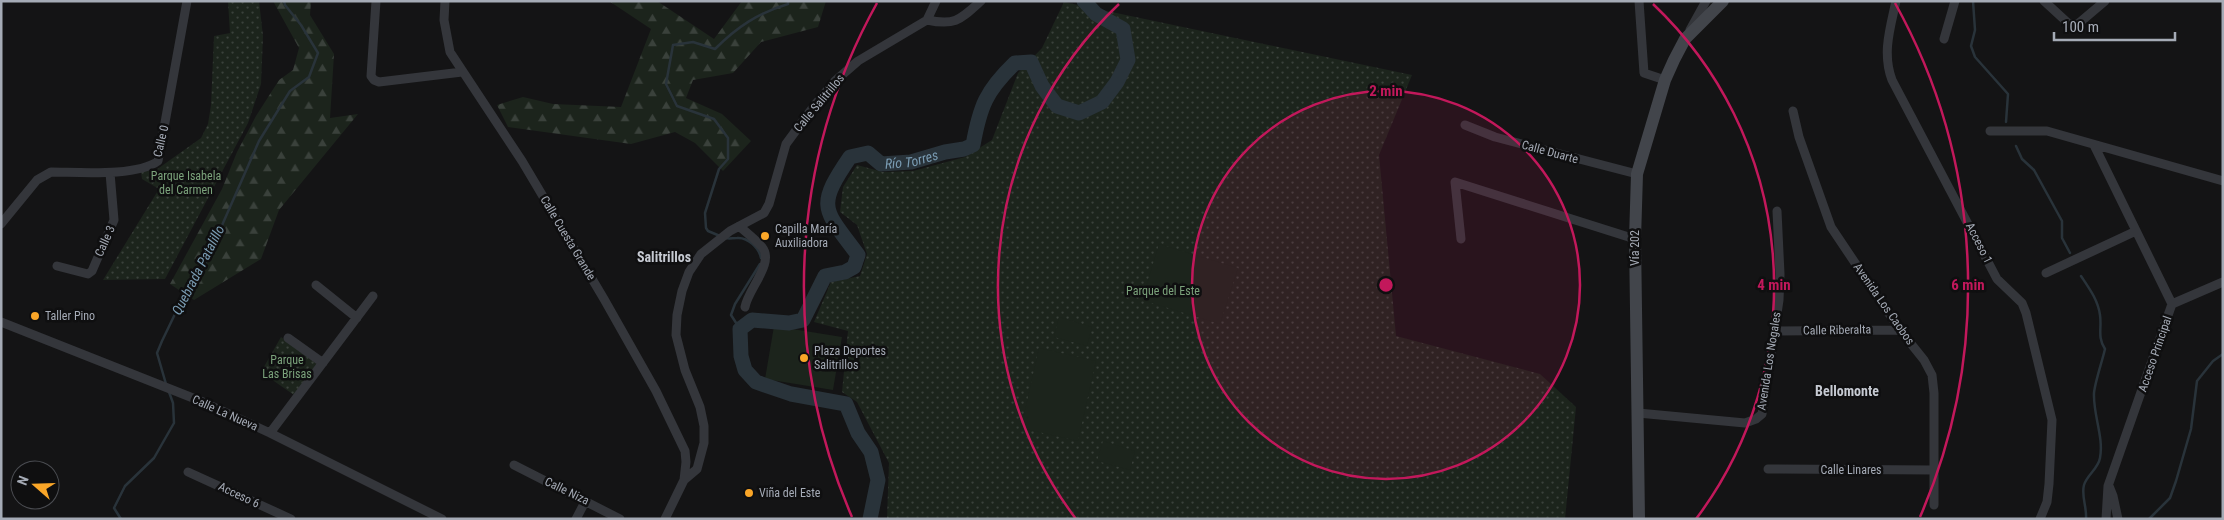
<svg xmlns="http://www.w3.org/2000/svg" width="2224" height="520" font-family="'Roboto Condensed',sans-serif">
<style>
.green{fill:url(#green-dots)}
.forest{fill:url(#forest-firs)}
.pitch{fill:#1c241c}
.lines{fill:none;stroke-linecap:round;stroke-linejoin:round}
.stream{stroke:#29333a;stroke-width:2.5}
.river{stroke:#29333a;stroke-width:15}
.street{stroke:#34363b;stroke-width:9}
.secondary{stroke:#42454b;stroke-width:12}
.ring{fill:none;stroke:#c2185b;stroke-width:2.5}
.poi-dot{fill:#faa628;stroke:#0f0f10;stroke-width:2}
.labels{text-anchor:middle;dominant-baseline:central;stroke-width:5;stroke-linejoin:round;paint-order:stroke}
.street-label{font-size:12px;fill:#a5abb6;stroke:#0f0f10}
.park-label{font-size:12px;fill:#7ba27b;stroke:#0f0f10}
.poi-label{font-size:12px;fill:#a5abb6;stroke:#0f0f10;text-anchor:start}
.water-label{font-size:14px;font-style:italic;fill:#7a9cb3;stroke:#0f0f10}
.neighbourhood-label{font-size:14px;font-weight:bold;fill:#c6cad2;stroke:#0f0f10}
.centre{fill:#c2185b;stroke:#0f0f10;stroke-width:2.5}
.ring-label{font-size:15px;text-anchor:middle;font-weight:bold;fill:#c2185b;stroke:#0f0f10;stroke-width:5;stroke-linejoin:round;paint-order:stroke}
</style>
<defs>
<pattern id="green-dots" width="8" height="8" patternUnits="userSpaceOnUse" patternTransform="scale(1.25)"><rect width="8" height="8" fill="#1c241c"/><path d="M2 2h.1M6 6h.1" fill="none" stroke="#3a413b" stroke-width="1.8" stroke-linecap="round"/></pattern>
<pattern id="forest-firs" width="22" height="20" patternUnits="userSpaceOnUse" patternTransform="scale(1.25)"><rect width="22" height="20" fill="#1c241c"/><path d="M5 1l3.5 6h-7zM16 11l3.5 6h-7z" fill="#3a413b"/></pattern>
</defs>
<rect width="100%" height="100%" fill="#141415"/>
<!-- green -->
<path class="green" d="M 228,1 L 259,1 L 263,36 L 261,84 L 248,123 L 165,279 L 103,280 L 159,189 L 142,179 L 141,172 L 156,170 L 201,138 L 208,124 L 211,105 L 214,36 L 230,33 Z
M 1064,2 L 1412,75 L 1379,155 L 1396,336 L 1540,374 L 1576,407 L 1565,519 L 887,519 L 889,463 L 857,402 L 842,392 L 848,331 L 814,322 L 831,282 L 860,276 L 867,254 L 857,225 L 840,212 L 843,187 L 857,165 L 883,172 L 913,171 L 965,157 L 992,140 L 1018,73 L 1042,48 Z
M 281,337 L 317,364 L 294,395 L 261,372 Z"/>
<!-- forest -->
<path class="forest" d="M 273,1 L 311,1 L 310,15 L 334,54 L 330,118 L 358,114 L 279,210 L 261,259 L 194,300 L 170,284 L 222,189 L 237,152 L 256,116 L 279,80 L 293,70 L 299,48 Z
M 609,1 L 657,1 L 714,39 L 742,1 L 826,1 L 818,27 L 761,42 L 733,73 L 693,80 L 686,98 L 722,114 L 751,141 L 723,171 L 695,143 L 675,132 L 631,144 L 508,127 L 497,105 L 523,97 L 553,104 L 621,107 L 651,29 Z"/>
<!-- pitch -->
<path class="pitch" d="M 1159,244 L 1238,268 L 1220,324 L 1142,300 Z
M 1059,317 L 1092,327 L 1087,346 L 1054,337 Z
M 774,326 L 842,337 L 833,390 L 765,379 Z
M 1039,348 L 1096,361 L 1078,441 L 1021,428 Z
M 1103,441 L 1135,451 L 1130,470 L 1097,461 Z"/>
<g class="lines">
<!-- stream -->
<path class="stream" d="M 1973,1 L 1975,30 L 1971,46 L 1975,57 L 2008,94 L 2006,122
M 2016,146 L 2022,159 L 2034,170 L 2062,221 L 2062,238 L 2070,253
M 720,236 L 708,231 L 706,228 L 705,213 L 719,169 L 728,159 L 728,138 L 714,119 L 677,106 L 666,84 L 673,45 L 693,42 L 715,49 C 737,27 758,13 788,4 L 788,1
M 725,238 C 730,239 732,238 737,238 C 748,237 759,248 761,258
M 2081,276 C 2089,288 2098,300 2100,315 C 2102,328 2097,337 2105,349 C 2102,362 2095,382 2094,393 C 2093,415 2104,437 2100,458 C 2098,469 2087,475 2084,485 C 2081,496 2087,507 2086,519
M 740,329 L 731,315 L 735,304 L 760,264
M 166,384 L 157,353 L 162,341 L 188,287 L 205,264 L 259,141 L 290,91 L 309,77 L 318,53 L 301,25 L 285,5 L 284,1
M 121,519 L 114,508 L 125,486 L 154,458 L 174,423 L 173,403 L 169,392
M 2149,519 L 2170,498 L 2176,481 L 2191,429 L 2197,381 L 2213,361 L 2223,354"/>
<!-- river -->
<path class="river" id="s1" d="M 870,519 L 878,480 L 871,452 L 858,433 L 846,404 L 791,394 L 756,382 L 745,370 L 741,356 L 740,329 L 752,320 L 789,323 L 803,320 L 825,276 L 845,272 L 854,267 L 858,255 C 824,209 815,208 850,157 L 868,153 L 881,164 L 911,162 L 945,152 L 964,149 L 973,145 C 980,106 986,91 1015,63 L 1031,62 L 1042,86 L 1057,106 L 1079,113 L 1102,102 L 1117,82 L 1128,60 L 1123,29 L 1096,14 L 1084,1"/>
<!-- street -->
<path class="street" d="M 376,1 L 371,76 L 374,80 L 379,82 L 462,72
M 445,1 L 444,20 L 450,52 L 522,161 L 604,299 L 656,391 L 685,451 L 686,462 L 684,480
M 1639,1 L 1644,73 L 1665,80
M 1896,1 C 1890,29 1882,53 1892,80 L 1997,279 L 2022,303 L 2026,313 L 2052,420 L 2049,484 L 2047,502 L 2040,519
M 2044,1 L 2068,23 L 2074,25 L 2079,23 L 2105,1
M 927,20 C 955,26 960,20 981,1
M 1690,30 L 1706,1
M 1944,39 L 1955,1
M 1793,111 L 1799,137 L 1831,227 L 1900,330 L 1924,360 L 1932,375 L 1934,393 L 1934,505
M 1465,125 L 1495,137 L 1637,174
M 1990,131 L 2047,131 L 2223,181
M 2094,145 L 2172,304 L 2108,486 L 2106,519
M 1,224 L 37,180 L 51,172 C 77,172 137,177 158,161 L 187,1
M 739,226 C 747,233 756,240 762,247 C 775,263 748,289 745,307
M 1461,239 L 1455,182 L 1635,239
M 57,266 L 88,274 L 92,271 L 114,220 L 110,173
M 2046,273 L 2136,231
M 316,285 L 357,318
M 2172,304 L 2223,282
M 1,322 L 203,402 L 270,433 L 442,519
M 1774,331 L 1900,330
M 288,338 L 323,363
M 1638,413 L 1745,423 L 1756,419 L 1762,414 L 1779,300 L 1780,274 L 1777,211
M 270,433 L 373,296
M 514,465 L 620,519
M 1768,469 L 1934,470
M 188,472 L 291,519
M 2109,486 L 2113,496 L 2118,519
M 576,519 L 586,500
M 665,519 L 684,480 L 697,469 L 704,443 L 704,426 L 700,407 L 685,370 L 676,335 L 677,315 L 682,291 L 689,272 L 701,254 L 730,231 L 764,213 L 769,204 L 786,144 L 814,106 L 835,81 L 858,61 L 927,20 L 936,1"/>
<!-- secondary -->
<path class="secondary" d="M 1639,519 L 1635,239 L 1637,174 L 1665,80 L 1674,60 L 1685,39 L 1723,1"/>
</g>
<!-- distance rings -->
<circle cx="1386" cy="285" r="194" fill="#c2185b" fill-opacity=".12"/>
<g class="ring">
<circle cx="1386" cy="285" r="194"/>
<path d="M1076 519A388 388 0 0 1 1119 4M1653 4A388 388 0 0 1 1696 519"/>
<path d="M852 517A582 582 0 0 1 877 3M1895 3A582 582 0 0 1 1920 517"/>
</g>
<!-- markers -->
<g class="poi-dot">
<circle cx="765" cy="236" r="5"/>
<circle cx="35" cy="316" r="5"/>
<circle cx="804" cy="358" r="5"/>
<circle cx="749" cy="493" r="5"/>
</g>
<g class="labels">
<!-- street labels -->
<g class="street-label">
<text transform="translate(819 103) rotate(-50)">Calle Salitrillos</text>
<text transform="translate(161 141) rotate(-77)">Calle 0</text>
<text transform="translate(1550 152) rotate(15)">Calle Duarte</text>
<text transform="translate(568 238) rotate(59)">Calle Cuesta Grande</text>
<text transform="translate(105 241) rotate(-66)">Calle 3</text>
<text transform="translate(1979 243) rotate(63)">Acceso 1</text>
<text transform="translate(1635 248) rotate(-90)">Vía 202</text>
<text transform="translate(1884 304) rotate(55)">Avenida Los Caobos</text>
<text transform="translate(1837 330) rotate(-1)">Calle Riberalta</text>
<text transform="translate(2155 354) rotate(-71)">Acceso Principal</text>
<text transform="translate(1769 361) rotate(-81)">Avenida Los Nogales</text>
<text transform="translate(225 413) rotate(24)">Calle La Nueva</text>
<text x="1851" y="470">Calle Linares</text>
<text transform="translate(567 491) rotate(26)">Calle Niza</text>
<text transform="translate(239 495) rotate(25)">Acceso 6</text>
</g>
<!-- park labels -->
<g class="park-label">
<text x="186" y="176">Parque Isabela<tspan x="186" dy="14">del Carmen</tspan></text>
<text x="1163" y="291">Parque del Este</text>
<text x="287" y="360">Parque<tspan x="287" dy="14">Las Brisas</tspan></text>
</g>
<!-- poi labels -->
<g class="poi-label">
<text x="775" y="229">Capilla María<tspan x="775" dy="14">Auxiliadora</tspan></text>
<text x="45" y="316">Taller Pino</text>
<text x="814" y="351">Plaza Deportes<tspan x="814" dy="14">Salitrillos</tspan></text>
<text x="759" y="493">Viña del Este</text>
</g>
<!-- water labels -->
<g class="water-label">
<text stroke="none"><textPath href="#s1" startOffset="612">Río Torres</textPath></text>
<text transform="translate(198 270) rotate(-63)">Quebrada Patalillo</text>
</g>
<!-- neighbourhood labels -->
<g class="neighbourhood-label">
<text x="664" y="257">Salitrillos</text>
<text x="1847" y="391">Bellomonte</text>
</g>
</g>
<circle cx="1386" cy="285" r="8" class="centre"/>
<g class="ring-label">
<text x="1386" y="96">2 min</text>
<text x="1774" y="290">4 min</text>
<text x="1968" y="290">6 min</text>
</g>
<!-- border -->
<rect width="2224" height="520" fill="none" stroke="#a5abb6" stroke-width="5"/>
<!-- north arrow -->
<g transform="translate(35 485) rotate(290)"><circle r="24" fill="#0f0f10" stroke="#4b4d52"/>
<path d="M0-4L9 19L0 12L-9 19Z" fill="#faa628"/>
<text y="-8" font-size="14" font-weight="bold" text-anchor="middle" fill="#a5abb6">N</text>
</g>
<!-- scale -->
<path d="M2054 32v8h121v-8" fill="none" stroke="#a5abb6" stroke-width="2.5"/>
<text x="2062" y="32" font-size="15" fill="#a5abb6" stroke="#0f0f10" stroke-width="4" paint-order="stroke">100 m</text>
</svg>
